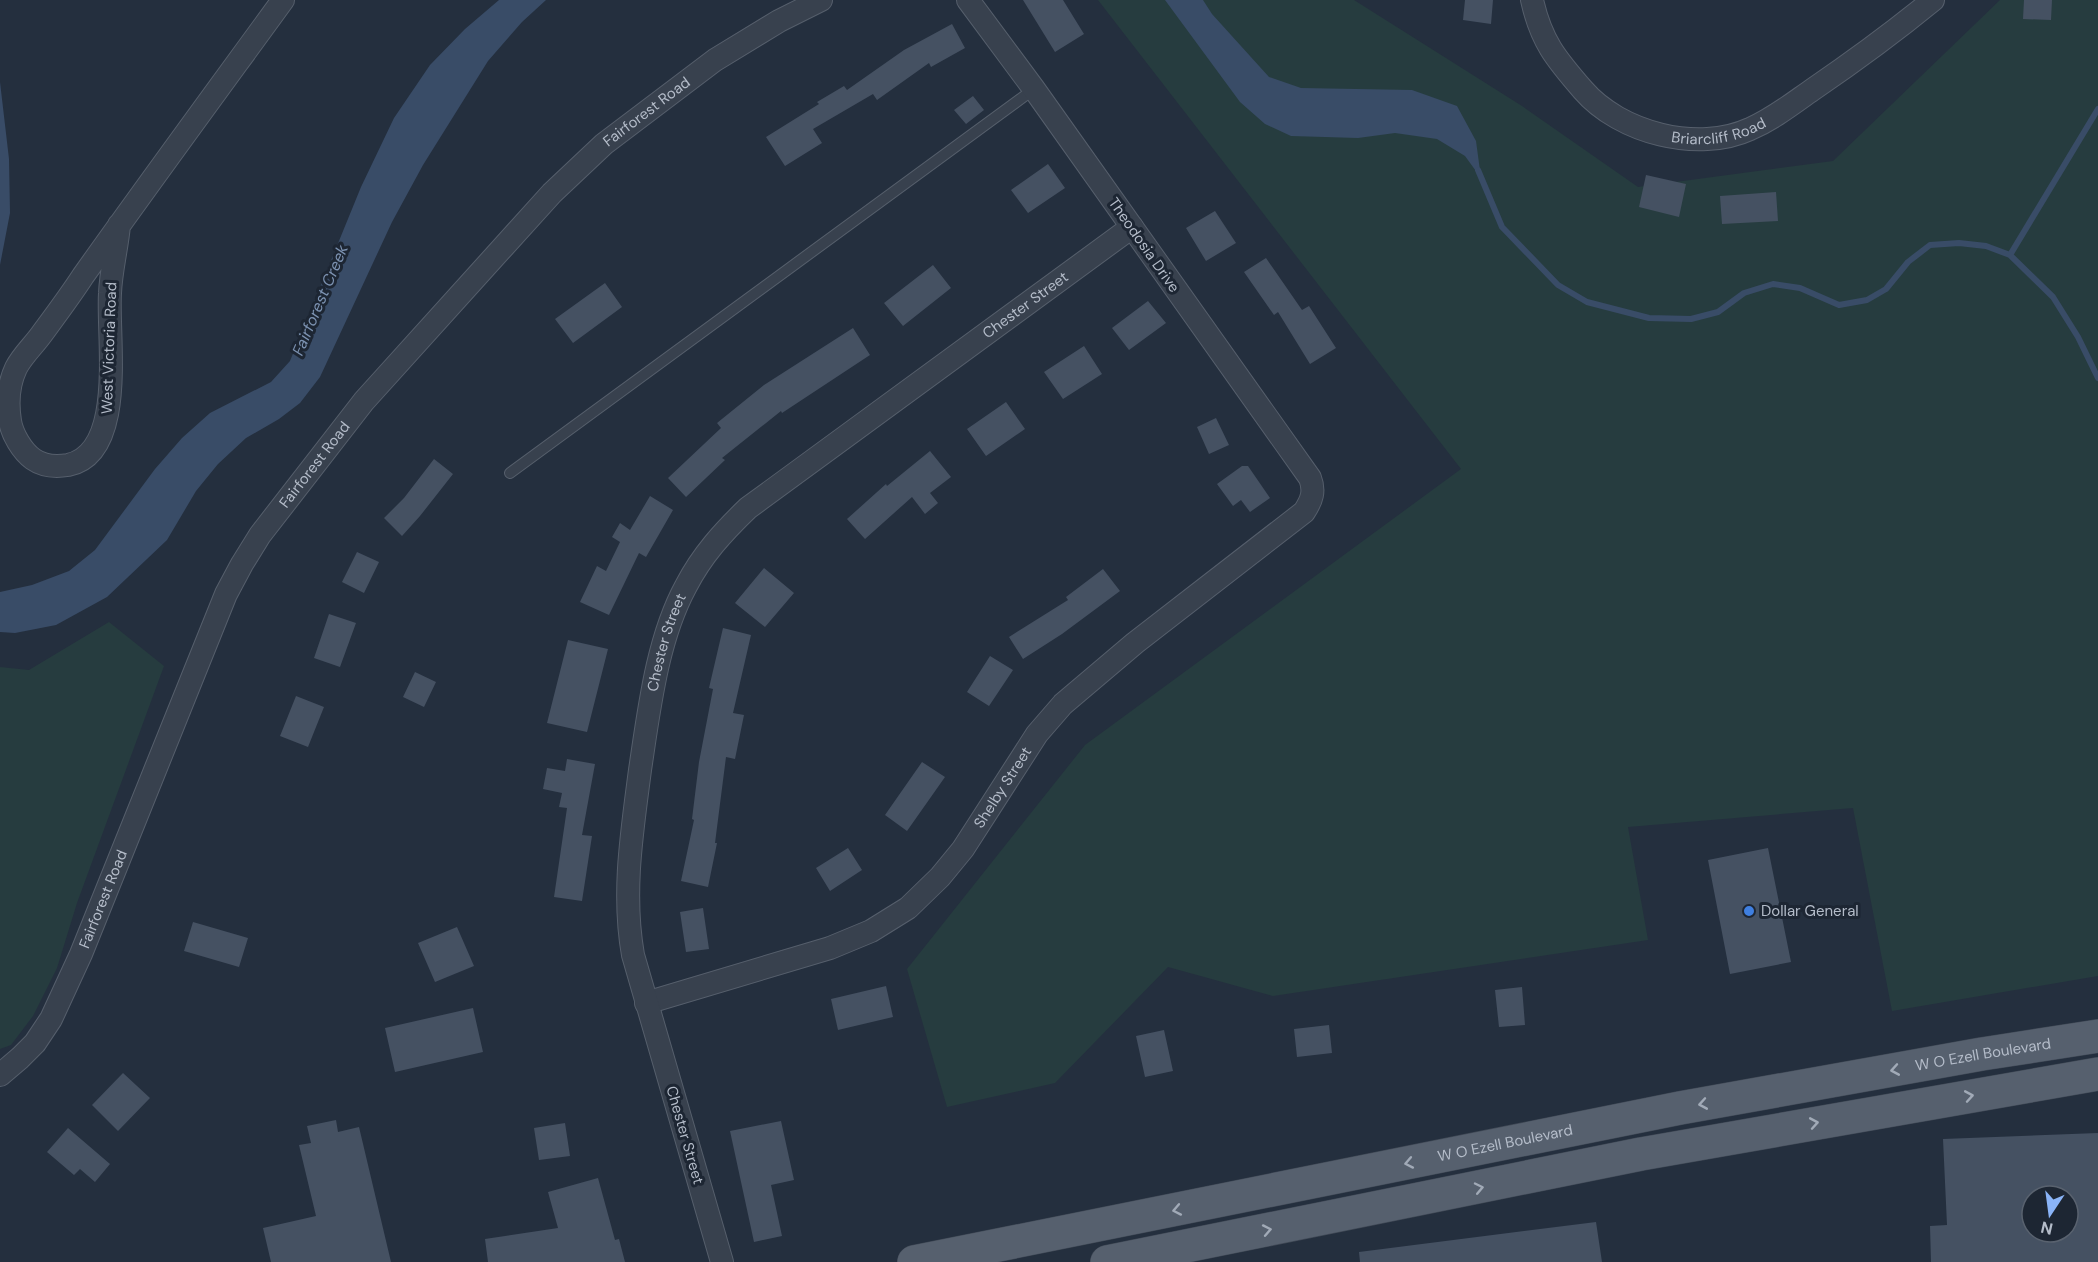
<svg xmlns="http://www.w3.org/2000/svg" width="2098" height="1262" font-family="'DM Sans',sans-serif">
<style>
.green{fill:#263c3f}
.water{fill:#394c67}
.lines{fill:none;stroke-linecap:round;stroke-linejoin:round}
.stream{stroke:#394c67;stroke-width:6}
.building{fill:#455162;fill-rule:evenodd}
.lane-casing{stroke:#565f6c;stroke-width:12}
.street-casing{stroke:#565f6c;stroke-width:24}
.primary-casing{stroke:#414a57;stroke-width:34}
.lane{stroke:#38414e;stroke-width:10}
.street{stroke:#38414e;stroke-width:22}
.primary{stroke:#56606e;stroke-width:33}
.oneway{stroke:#a1aab7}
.shop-dot{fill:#3f7fe0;stroke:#1d2633;stroke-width:2}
.labels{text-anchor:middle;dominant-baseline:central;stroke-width:6;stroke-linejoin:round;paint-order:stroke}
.street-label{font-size:15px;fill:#b4bcc9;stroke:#1d2633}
.poi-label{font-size:15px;fill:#b4bcc9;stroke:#1d2633;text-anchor:start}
.water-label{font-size:16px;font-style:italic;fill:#7c92b1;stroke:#1d2633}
</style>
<rect width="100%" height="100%" fill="#242f3e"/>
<!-- green -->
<path class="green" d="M 1098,0 L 1354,0 L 1522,106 L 1638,187 L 1833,161 L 2000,0 L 2098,0 L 2098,976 L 1892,1011 L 1853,808 L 1628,827 L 1648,940 L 1273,996 L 1168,967 L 1055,1083 L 947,1107 L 907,969 L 1085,745 L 1461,469 Z
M 109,622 L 164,666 L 77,903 L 57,968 L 33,1016 L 11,1045 L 0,1049 L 0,667 L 29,670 Z"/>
<!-- water -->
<path class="water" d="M 499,0 L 546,0 L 522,22 L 488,61 L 423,165 L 392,222 L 320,377 L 300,403 L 279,419 L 246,438 L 218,464 L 196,491 L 167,540 L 107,597 L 56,625 L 15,633 L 0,632 L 0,592 L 32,585 L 69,571 L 95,550 L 155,469 L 182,438 L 210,413 L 271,382 L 290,361 L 361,187 L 394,118 L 430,65 L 465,29 Z
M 1165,0 L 1203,0 L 1212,14 L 1269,77 L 1301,88 L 1412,90 L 1457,106 L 1476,141 L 1481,178 L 1465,156 L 1437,139 L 1395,133 L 1358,138 L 1291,136 L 1265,124 L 1240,102 Z
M 0,82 L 9,159 L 10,213 L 0,265 Z"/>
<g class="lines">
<!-- stream -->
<path class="stream" d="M 1478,170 L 1502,227 L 1558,285 L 1587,302 L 1649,318 L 1691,319 L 1718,312 L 1744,293 L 1773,284 L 1800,288 L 1839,305 L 1867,300 L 1886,289 L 1908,262 L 1930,245 L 1959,243 L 1986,246 L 2010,255 L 2053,297 L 2078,337 L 2098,378
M 2010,255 L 2098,109"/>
</g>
<!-- building -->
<path class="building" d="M 1023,0 L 1063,0 L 1084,34 L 1055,52 Z
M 1465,0 L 1493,0 L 1491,24 L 1463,20 Z
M 2024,0 L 2052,0 L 2051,20 L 2023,19 Z
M 952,24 L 965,48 L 931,67 L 929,63 L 877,100 L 873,94 L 813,129 L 822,143 L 785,166 L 766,137 L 819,104 L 817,102 L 844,86 L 847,90 L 904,50 Z
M 973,96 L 984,110 L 966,124 L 954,110 Z
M 1048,164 L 1065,188 L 1028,213 L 1011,190 Z
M 1646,175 L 1686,184 L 1679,217 L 1639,207 Z
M 1776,192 L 1778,221 L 1722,224 L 1720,196 Z
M 1215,211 L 1236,243 L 1206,261 L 1186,228 Z
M 1266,258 L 1302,310 L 1309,306 L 1336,348 L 1310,364 L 1278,312 L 1274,315 L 1244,272 Z
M 933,265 L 951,288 L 903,326 L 884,303 Z
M 605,283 L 622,307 L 573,343 L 555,319 Z
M 1148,301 L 1166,323 L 1129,350 L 1112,328 Z
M 853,328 L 870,355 L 782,413 L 781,411 L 722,458 L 725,460 L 686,497 L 668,478 L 721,428 L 717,423 L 764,385 Z
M 1084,346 L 1102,374 L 1063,399 L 1044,372 Z
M 1006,402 L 1025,429 L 986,456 L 967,429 Z
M 1216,418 L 1229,445 L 1209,454 L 1197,427 Z
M 930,451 L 951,477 L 930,493 L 938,503 L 925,514 L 912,497 L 865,539 L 847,519 L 886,484 L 887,486 Z
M 434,459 L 453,474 L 420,516 L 402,536 L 384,518 L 404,498 Z
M 1242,466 L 1248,466 L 1270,498 L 1250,512 L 1241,500 L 1233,506 L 1217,484 Z
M 650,496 L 673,510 L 646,557 L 639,553 L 609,615 L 580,602 L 597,566 L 606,571 L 620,542 L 612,537 L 620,523 L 630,530 Z
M 357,552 L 379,562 L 364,593 L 342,582 Z
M 764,568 L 794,593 L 765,627 L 735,603 Z
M 1103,569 L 1120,591 L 1062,634 L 1023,659 L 1009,637 L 1068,600 L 1066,597 Z
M 329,614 L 356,623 L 340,667 L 314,658 Z
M 723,628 L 751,635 L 733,713 L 744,715 L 735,759 L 726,757 L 715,843 L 717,843 L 708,887 L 681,881 L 694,820 L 692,819 L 699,762 L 713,689 L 709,688 Z
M 568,640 L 608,649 L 587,732 L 547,723 Z
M 990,656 L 1013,670 L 989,706 L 967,692 Z
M 415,672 L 436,682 L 424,707 L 403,697 Z
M 296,696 L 324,707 L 308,747 L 280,736 Z
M 567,759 L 595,764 L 582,835 L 592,836 L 582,901 L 554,897 L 567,808 L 559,807 L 562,793 L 543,789 L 547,768 L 565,771 Z
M 922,762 L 945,777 L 907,831 L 885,815 Z
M 848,848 L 862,870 L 830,891 L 816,868 Z
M 1768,848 L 1791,962 L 1730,974 L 1708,860 Z
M 703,908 L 709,949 L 686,952 L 680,912 Z
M 193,922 L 248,938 L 239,967 L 184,951 Z
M 457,927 L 474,966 L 435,982 L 418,943 Z
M 886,986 L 893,1017 L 838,1030 L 831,999 Z
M 1522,987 L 1525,1025 L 1499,1027 L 1495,990 Z
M 473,1008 L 483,1052 L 395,1072 L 385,1028 Z
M 1329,1025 L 1332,1053 L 1297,1057 L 1294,1029 Z
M 1164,1030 L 1173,1071 L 1145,1077 L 1136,1036 Z
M 123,1073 L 150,1098 L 118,1131 L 92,1105 Z
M 336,1120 L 338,1132 L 359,1127 L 391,1262 L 271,1262 L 263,1228 L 316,1216 L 299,1145 L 311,1143 L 307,1126 Z
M 781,1121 L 794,1180 L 771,1185 L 782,1236 L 754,1242 L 730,1131 Z
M 565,1123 L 570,1156 L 539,1160 L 534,1128 Z
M 68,1128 L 110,1164 L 95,1182 L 80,1169 L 74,1175 L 47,1152 Z
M 2098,1133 L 2098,1262 L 1931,1262 L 1930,1226 L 1947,1225 L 1943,1139 ZM 2032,1196 L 2068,1196 L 2068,1232 L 2032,1232 Z
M 598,1178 L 615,1240 L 619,1239 L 625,1262 L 488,1262 L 485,1239 L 558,1228 L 548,1192 Z
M 1596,1222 L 1602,1262 L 1360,1262 L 1359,1252 Z"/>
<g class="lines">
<defs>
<path id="lane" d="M 510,473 L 1034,89"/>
<g id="street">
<path id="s1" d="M 1532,0 C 1541,41 1556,59 1583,90 C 1620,133 1698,153 1750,129 C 1773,119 1792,104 1812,90 C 1853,62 1894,32 1933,0"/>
<path d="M 119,225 C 117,248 111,270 110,293 C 107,337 127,453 68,465 C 56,467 43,466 33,459 C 22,451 12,434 10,421 C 7,402 8,385 16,368 C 22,356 33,346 41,335 C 55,316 70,296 83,276 C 149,183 216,92 283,0"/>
<path id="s2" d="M 646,1003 L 830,948 L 871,931 L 908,908 L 940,877 L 963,849 L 1037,734 L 1063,704 L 1135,643 L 1304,512 C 1312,500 1315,491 1310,478 L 1034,89 L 968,0"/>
<path id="s3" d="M 0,1075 L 20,1058 L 35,1043 L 51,1019 L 81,954 L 226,594 L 242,564 L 260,535 L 364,401 L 552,193 L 604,144 L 715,60 L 779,21 L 821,0"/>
<path id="s4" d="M 722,1262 L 633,955 C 622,893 632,832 640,770 C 649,710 657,639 686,586 C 702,555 723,532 748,508 L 1132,227"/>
</g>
<g id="primary">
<path id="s5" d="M 914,1262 L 1680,1108 L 1982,1054 L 2098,1036"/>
<path d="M 1107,1262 L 1641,1154 L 2098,1074"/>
</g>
</defs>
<!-- lane casing -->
<use href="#lane" class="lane-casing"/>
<!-- street casing -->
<use href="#street" class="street-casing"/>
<!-- primary casing -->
<use href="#primary" class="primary-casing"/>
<!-- lane -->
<use href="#lane" class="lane"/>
<!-- street -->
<use href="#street" class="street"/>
<!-- primary -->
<use href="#primary" class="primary"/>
</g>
<!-- one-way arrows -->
<defs><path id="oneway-chevron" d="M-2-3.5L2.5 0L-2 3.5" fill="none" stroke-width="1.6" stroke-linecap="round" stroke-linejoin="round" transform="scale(1.5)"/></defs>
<g class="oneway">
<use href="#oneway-chevron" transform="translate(1895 1070) rotate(170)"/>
<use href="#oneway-chevron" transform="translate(1969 1096) rotate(-10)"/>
<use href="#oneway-chevron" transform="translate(1703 1104) rotate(170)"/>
<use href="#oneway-chevron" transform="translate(1814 1123) rotate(-10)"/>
<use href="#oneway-chevron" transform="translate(1409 1163) rotate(169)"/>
<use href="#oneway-chevron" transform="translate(1479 1188) rotate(-12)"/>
<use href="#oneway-chevron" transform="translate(1177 1210) rotate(169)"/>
<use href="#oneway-chevron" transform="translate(1267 1230) rotate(-11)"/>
</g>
<!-- markers -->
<circle class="shop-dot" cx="1749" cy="911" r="6"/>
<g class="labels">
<!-- street labels -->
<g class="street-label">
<text stroke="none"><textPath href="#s3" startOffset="1179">Fairforest Road</textPath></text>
<text stroke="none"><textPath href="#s1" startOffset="255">Briarcliff Road</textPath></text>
<text transform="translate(1144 245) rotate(55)">Theodosia Drive</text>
<text stroke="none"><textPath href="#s4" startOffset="1140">Chester Street</textPath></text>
<text transform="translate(109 348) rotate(-88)">West Victoria Road</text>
<text stroke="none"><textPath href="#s3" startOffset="693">Fairforest Road</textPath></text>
<text stroke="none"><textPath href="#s4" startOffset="636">Chester Street</textPath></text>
<text stroke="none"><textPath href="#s2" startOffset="434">Shelby Street</textPath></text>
<text stroke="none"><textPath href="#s3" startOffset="207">Fairforest Road</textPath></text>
<text stroke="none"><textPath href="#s5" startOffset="1089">W O Ezell Boulevard</textPath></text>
<text transform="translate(685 1135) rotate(74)">Chester Street</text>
<text stroke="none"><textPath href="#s5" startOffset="603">W O Ezell Boulevard</textPath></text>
</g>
<!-- poi labels -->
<g class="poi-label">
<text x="1761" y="911">Dollar General</text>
</g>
<!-- water labels -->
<g class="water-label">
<text transform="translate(320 300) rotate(-67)">Fairforest Creek</text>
</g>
</g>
<!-- north arrow -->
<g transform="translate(2050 1214) rotate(193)"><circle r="28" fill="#1d2633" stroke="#59626f" stroke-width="1.5"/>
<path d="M0-4.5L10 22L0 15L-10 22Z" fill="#8ab4f8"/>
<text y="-9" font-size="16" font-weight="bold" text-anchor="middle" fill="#b4bcc9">N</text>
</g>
</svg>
